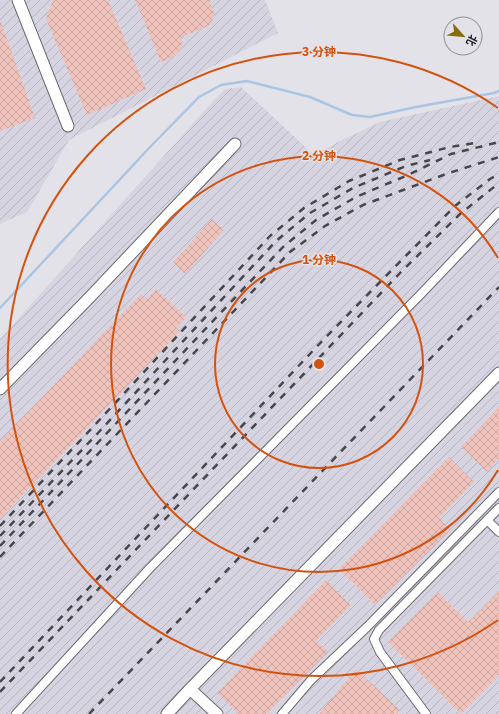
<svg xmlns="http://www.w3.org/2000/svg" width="499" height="714" font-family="'IBM Plex Sans','Noto Sans SC',sans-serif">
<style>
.industrial{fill:url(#industrial-furrows)}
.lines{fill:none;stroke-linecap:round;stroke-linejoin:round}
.stream{stroke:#aac5e4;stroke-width:2.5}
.building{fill:url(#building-cross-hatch)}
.street-casing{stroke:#6b6a6f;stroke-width:10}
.secondary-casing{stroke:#6b6a6f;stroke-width:13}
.street{stroke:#fff;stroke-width:8}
.secondary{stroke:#fff;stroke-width:11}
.rail{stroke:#474649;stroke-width:2.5;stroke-dasharray:7 7;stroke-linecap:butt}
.ring{fill:none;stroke:#d3530e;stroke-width:2}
.centre{fill:#d3530e;stroke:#e3e2e8;stroke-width:2}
.ring-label{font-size:12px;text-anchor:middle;font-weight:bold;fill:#d3530e;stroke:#e3e2e8;stroke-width:3;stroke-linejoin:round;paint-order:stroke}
</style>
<defs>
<pattern id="industrial-furrows" width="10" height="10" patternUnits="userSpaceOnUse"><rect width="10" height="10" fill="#d7d4e1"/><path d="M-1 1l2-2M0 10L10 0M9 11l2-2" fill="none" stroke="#b8b5c0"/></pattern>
<pattern id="building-cross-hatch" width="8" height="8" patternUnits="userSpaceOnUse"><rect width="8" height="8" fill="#efc2bb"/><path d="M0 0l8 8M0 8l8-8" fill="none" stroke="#cca6a0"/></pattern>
</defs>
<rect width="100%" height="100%" fill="#e3e2e8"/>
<!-- industrial -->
<path class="industrial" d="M 0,0 L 265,0 L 278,33 L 69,140 L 27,212 L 0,224 Z
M 241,87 L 314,155 L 338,142 L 380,122 L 499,96 L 499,714 L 0,714 L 0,339 L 214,100 L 225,89 Z"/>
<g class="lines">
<!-- stream -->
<path class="stream" d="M 0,308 L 151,146 L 199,97 L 221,85 L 247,81 L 310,97 L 352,115 L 370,117 L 416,107 L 494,93 L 499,91"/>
</g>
<!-- building -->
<path class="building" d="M 53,0 L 108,0 L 146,89 L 87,115 L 46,19 Z
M 135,0 L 209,0 L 214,12 L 214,16 L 211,23 L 208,26 L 181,37 L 182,44 L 180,51 L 175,56 L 161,62 Z
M 1,22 L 35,118 L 0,131 L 0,23 Z
M 212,219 L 224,230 L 185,274 L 173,262 Z
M 156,289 L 186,317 L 176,328 L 180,331 L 0,519 L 0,441 L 141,294 L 147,299 Z
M 499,407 L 499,459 L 487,472 L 461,447 Z
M 449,457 L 474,482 L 439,518 L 450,529 L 375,605 L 339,569 Z
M 326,580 L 351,605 L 316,641 L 328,651 L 267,714 L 239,714 L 217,693 Z
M 499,591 L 499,676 L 461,714 L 388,642 L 438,592 L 468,622 Z
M 356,669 L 400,710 L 397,714 L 319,714 Z"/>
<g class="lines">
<defs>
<path id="street" d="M 487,520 L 499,532
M 16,714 L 150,568 L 421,294 L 499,212
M 282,714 L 311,680 L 367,627 L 499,492
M 426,714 L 380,652 L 374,639 L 379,630 L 499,508"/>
<path id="secondary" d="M 18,0 L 68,126
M 0,389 L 90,297 L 235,144
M 190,689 L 217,714
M 167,714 L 190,689 L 499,373"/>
</defs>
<!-- street casing -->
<use href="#street" class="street-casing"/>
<!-- secondary casing -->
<use href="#secondary" class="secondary-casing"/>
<!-- street -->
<use href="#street" class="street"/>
<!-- secondary -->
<use href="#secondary" class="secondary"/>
<!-- rail -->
<path class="rail" d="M 0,526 L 92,428 L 270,236 L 304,208 L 349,181 L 400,160 L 450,147 L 475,143
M 0,536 L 98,433 L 276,241 L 310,213 L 353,188 L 406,166 L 430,160
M 0,546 L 283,247 L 316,220 L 356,197 L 408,175 L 451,154 L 499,142
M 0,557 L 290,252 L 325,226 L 363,205 L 446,174 L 499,157
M 0,682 L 324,339 L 455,206 L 490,179 L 499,174
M 0,692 L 401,272 L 460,214 L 499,183
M 89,714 L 499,287"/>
</g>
<!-- distance rings -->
<g class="ring">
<circle cx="319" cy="364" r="104"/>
<path d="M498 470A208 208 0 1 1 498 258"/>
<path d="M498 620A312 312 0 1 1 498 108"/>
</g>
<circle cx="319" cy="364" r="6" class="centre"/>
<g class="ring-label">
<text x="319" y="56">3 分钟</text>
<text x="319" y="160">2 分钟</text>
<text x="319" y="264">1 分钟</text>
</g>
<!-- north arrow -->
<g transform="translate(463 36) rotate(117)"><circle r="19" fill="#e3e2e8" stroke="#929296"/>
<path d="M0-3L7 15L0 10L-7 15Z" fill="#856d0b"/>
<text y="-6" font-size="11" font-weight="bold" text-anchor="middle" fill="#19191b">北</text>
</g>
</svg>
